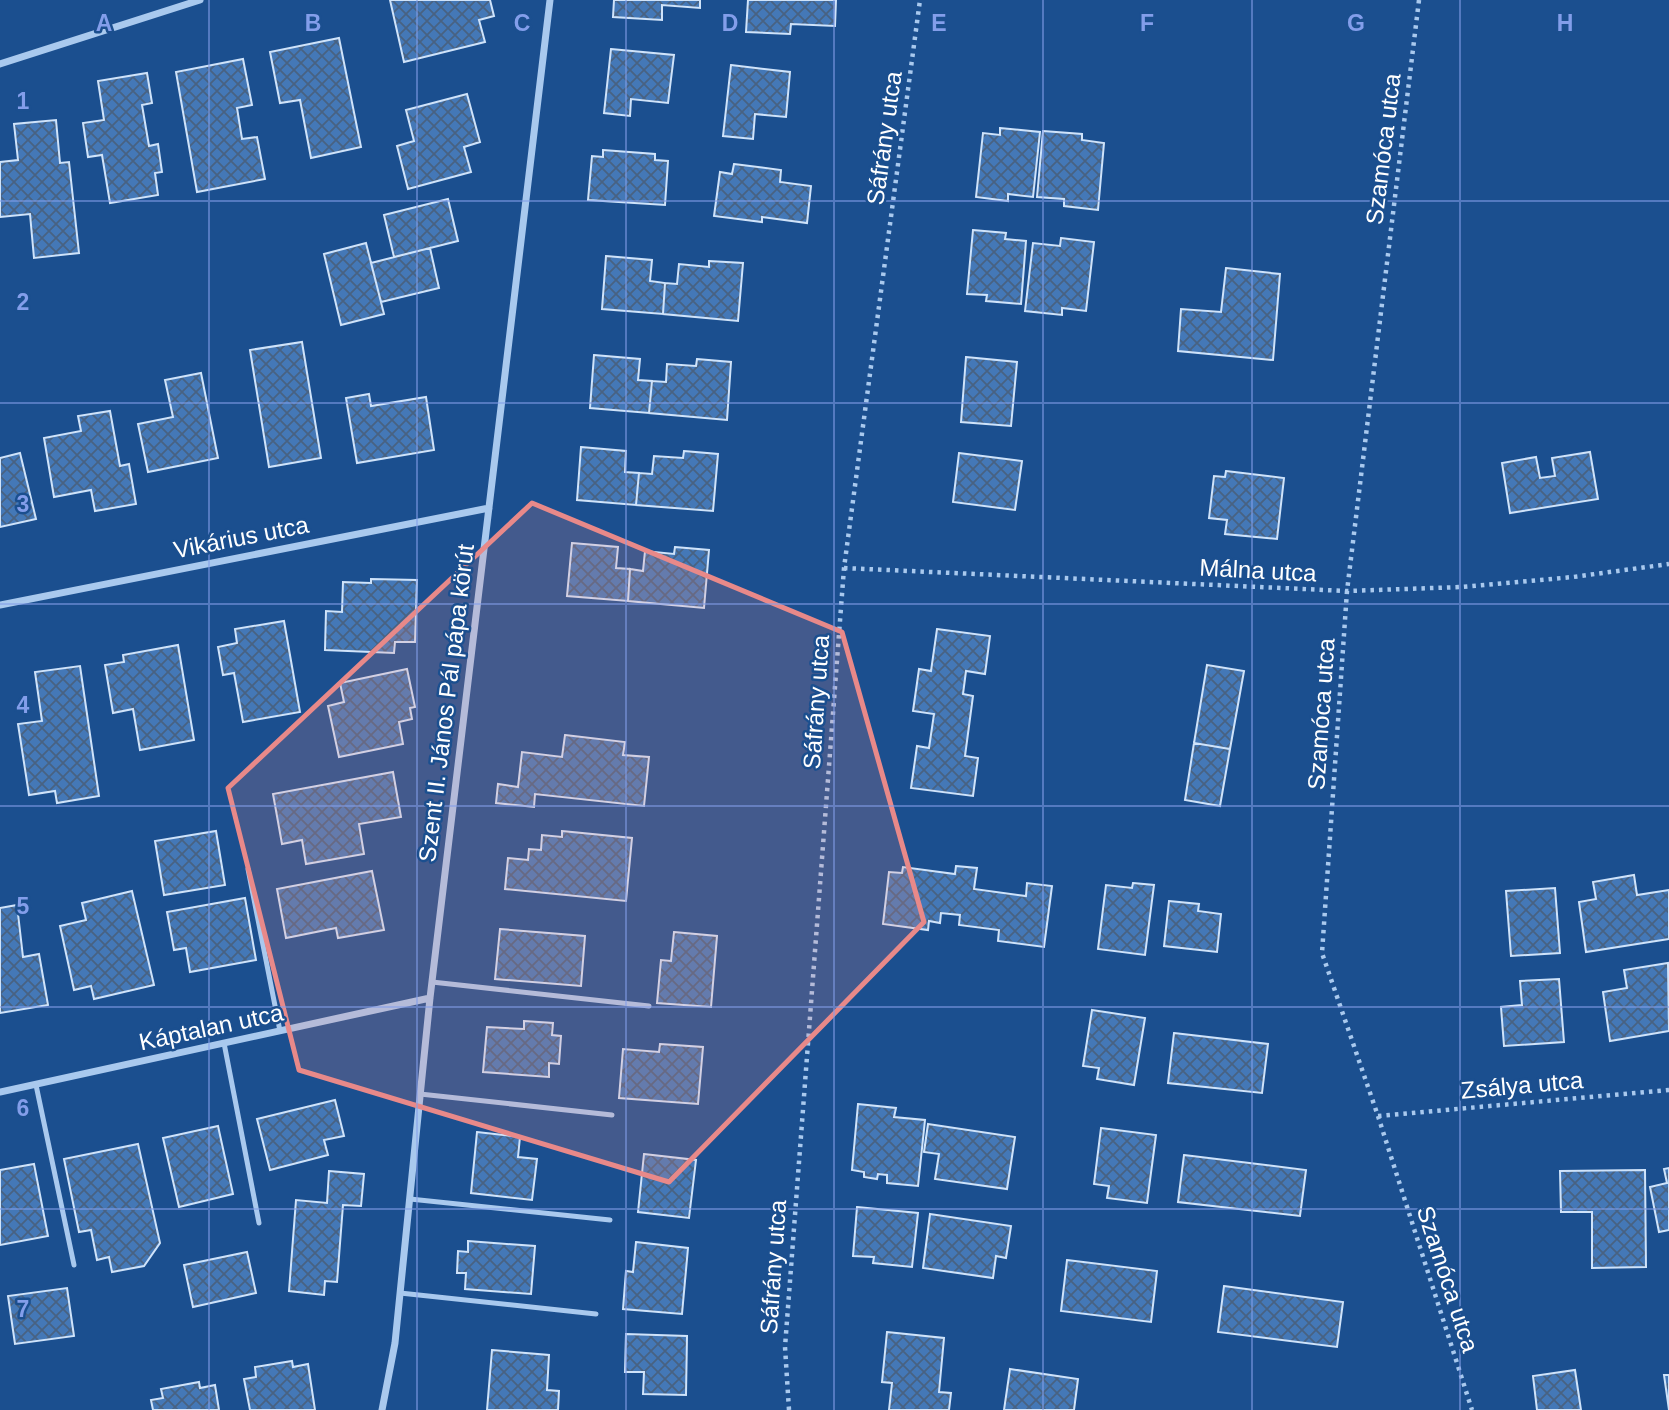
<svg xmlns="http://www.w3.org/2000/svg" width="1669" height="1410" font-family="Helvetica,sans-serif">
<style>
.building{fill:url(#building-cross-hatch);stroke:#cfe3fa;stroke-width:2}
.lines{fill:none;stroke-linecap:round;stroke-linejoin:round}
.path{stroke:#a9c9ee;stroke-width:4.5;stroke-dasharray:3.5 5;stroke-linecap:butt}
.service{stroke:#a9c9ee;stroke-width:5}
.minor{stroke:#a9c9ee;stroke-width:7}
.marked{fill:#e88989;fill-opacity:0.2;stroke:#e88989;stroke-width:5;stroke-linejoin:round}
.grid{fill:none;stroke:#839eea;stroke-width:2;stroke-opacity:0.55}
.labels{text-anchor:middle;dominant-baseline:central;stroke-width:5;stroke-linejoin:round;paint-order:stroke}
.street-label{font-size:24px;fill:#fff;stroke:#1b4f8f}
.grid-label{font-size:23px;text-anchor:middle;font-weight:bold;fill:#839eea;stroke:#1b4f8f;stroke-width:5;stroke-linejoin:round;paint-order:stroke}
</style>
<defs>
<pattern id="building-cross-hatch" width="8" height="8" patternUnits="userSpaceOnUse" patternTransform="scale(1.75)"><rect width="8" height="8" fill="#4478b7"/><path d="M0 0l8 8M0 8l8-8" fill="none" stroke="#486282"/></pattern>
</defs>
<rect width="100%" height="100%" fill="#1b4f8f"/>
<!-- building -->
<path class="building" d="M 390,0 L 490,0 L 494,16 L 479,20 L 485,42 L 404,62 Z
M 614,0 L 700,0 L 700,8 L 662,5 L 662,20 L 613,17 Z
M 748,0 L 836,0 L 835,26 L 791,24 L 790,34 L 746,32 Z
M 339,38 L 361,147 L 311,158 L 300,100 L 280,103 L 270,52 Z
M 611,49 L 674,55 L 668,103 L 631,99 L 630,116 L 604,113 Z
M 243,59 L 252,105 L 237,108 L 242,139 L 257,137 L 265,179 L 197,192 L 176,72 Z
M 731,65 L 790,72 L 786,117 L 755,114 L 753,139 L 723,136 Z
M 147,73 L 152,103 L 142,105 L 149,146 L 158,144 L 162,172 L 155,173 L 158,195 L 110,203 L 102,155 L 88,157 L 83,123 L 104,120 L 98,81 Z
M 467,94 L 480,142 L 464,147 L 471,172 L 408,189 L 397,146 L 414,141 L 406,110 Z
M 56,120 L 60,163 L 69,162 L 79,253 L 34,258 L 30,214 L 0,217 L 0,162 L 18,160 L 14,124 Z
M 1000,128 L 1040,132 L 1033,197 L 1008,194 L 1008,201 L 976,197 L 983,133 L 1000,135 Z
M 1043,131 L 1082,134 L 1082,140 L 1104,143 L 1098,210 L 1064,206 L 1064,199 L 1037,197 Z
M 603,150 L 655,154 L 655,160 L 668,161 L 665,205 L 588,200 L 592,156 L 603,157 Z
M 734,164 L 781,170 L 780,182 L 811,186 L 807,223 L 762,217 L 762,222 L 714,216 L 720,172 L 732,174 Z
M 448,199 L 458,241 L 394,257 L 384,215 Z
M 973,230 L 1006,233 L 1005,239 L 1026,241 L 1021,304 L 986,301 L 987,295 L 967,294 Z
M 1061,238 L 1094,242 L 1086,311 L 1062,308 L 1062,315 L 1025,311 L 1033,243 L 1060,246 Z
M 366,243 L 384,314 L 341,325 L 324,254 Z
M 430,248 L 439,288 L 381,302 L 371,263 Z
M 606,256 L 652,260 L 650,281 L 665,283 L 663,314 L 602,309 Z
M 709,261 L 743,263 L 738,321 L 663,314 L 665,283 L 677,284 L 679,264 L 709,267 Z
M 1226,268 L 1280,274 L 1273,360 L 1178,351 L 1181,309 L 1221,312 Z
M 302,342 L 321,458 L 269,467 L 250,350 Z
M 594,355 L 640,359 L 638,380 L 652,381 L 649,413 L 590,408 Z
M 966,357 L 1017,362 L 1011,426 L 961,422 Z
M 697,359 L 731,362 L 727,420 L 649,413 L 652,381 L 666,382 L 667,364 L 696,366 Z
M 201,373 L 218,458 L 148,472 L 138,424 L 173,417 L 165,380 Z
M 369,394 L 371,406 L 426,397 L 434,450 L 357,463 L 346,398 Z
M 110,411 L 120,466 L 129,464 L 136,504 L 95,511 L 91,490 L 54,497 L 44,438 L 81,431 L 78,416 Z
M 581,447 L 626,451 L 625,472 L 639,473 L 636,505 L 577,500 Z
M 684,451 L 718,454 L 713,511 L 636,505 L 639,473 L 652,474 L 654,456 L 683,458 Z
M 1590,452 L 1598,499 L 1510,513 L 1502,463 L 1536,457 L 1540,478 L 1555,476 L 1552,458 Z
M 20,453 L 36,519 L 0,527 L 0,458 Z
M 959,453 L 1022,461 L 1015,510 L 953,502 Z
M 1226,471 L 1284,478 L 1277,539 L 1225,534 L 1227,520 L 1209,518 L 1214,476 L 1225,477 Z
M 572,543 L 618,547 L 616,568 L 630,569 L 628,601 L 567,596 Z
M 675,547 L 709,550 L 704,608 L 628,601 L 630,569 L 643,571 L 645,551 L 674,554 Z
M 371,579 L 417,580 L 415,642 L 395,642 L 394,653 L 325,650 L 326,611 L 342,612 L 343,582 L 371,583 Z
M 284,621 L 300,712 L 243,722 L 234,673 L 223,675 L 218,647 L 237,643 L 235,629 Z
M 937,629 L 990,636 L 985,674 L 966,671 L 963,694 L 973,696 L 965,756 L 978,758 L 973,796 L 911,788 L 917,746 L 929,748 L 934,714 L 913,711 L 919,669 L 931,671 Z
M 178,645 L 194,740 L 140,750 L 133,709 L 113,713 L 105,665 L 124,662 L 123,655 Z
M 1207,665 L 1244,671 L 1230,749 L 1194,743 Z
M 80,666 L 99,796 L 57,803 L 55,791 L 29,795 L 18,724 L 42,721 L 35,672 Z
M 407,669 L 415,707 L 410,708 L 412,719 L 399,722 L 403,744 L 339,757 L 328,706 L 344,702 L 340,683 Z
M 565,735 L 625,742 L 623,755 L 649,757 L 644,806 L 535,794 L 534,807 L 496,803 L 498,784 L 518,787 L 522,752 L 562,757 Z
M 1194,743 L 1230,749 L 1220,806 L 1185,800 Z
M 393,772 L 401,817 L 359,824 L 364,854 L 306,864 L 302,840 L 282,844 L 273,794 Z
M 216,831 L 225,885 L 164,895 L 155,841 Z
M 562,831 L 632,838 L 626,901 L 505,889 L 508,858 L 528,860 L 529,849 L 541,850 L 542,835 L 562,837 Z
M 956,866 L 977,868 L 974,889 L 1026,896 L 1027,883 L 1052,886 L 1044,947 L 998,941 L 999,930 L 959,925 L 960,915 L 941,913 L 940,923 L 929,921 L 928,930 L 883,924 L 889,872 L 902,873 L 903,867 L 955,874 Z
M 372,871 L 384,930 L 338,938 L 336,928 L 286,938 L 277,889 Z
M 1634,875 L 1637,895 L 1669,890 L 1669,939 L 1586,952 L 1579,902 L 1596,899 L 1593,882 Z
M 1133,883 L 1154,885 L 1145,955 L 1098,949 L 1106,885 L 1132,888 Z
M 1555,888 L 1560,953 L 1511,956 L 1506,891 Z
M 132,891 L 154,985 L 94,999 L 91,986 L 74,990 L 60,926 L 86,920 L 82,903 Z
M 245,898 L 256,960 L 190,972 L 186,948 L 174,950 L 167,912 Z
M 1169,901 L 1199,904 L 1198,911 L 1221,914 L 1217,952 L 1164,946 Z
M 17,905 L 23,957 L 39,954 L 48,1005 L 0,1013 L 0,908 Z
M 500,929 L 585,936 L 581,986 L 495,979 Z
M 674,932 L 717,936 L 711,1007 L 657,1003 L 661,960 L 671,961 Z
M 1668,963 L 1669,1031 L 1610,1041 L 1603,992 L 1627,988 L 1624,970 Z
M 1559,979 L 1564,1042 L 1504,1046 L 1501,1007 L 1522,1005 L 1520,981 Z
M 1092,1010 L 1145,1018 L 1134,1085 L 1097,1079 L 1099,1068 L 1083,1066 Z
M 524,1021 L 553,1023 L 552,1035 L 561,1036 L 559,1064 L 549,1063 L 549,1077 L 483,1072 L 487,1027 L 524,1029 Z
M 1174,1033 L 1268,1044 L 1262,1093 L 1168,1083 Z
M 660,1044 L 703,1047 L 698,1104 L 619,1098 L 623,1049 L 659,1052 Z
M 335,1100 L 344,1136 L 324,1140 L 328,1155 L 270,1170 L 257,1119 Z
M 858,1104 L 896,1108 L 894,1117 L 925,1120 L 918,1186 L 887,1183 L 887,1175 L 878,1174 L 877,1179 L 864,1177 L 864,1172 L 852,1170 Z
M 928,1124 L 1015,1137 L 1007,1189 L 935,1179 L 939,1154 L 924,1152 Z
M 218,1126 L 233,1194 L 179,1207 L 163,1138 Z
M 1101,1128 L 1156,1135 L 1147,1203 L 1107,1198 L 1109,1186 L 1094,1184 Z
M 477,1132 L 520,1137 L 518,1157 L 537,1159 L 532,1200 L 471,1193 Z
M 138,1144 L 160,1243 L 144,1266 L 112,1272 L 109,1257 L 97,1260 L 91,1230 L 79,1232 L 64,1159 Z
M 644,1154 L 696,1160 L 689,1218 L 638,1212 Z
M 1184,1155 L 1306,1170 L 1300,1216 L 1178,1202 Z
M 34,1164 L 48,1236 L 0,1245 L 0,1170 Z
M 1669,1168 L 1669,1230 L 1659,1232 L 1650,1187 L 1667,1183 L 1664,1169 Z
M 1645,1170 L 1646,1267 L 1592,1268 L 1592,1212 L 1561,1212 L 1560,1171 Z
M 329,1171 L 364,1174 L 361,1206 L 343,1205 L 337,1282 L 325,1281 L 324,1295 L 289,1291 L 296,1200 L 327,1203 Z
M 857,1207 L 918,1213 L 912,1267 L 873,1263 L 874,1257 L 853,1256 Z
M 930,1214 L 1011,1226 L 1006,1258 L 996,1256 L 993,1278 L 923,1268 Z
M 468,1241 L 535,1246 L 531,1294 L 465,1289 L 466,1273 L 457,1273 L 458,1251 L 468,1252 Z
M 636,1242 L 688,1248 L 682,1314 L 623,1309 L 626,1271 L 633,1272 Z
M 247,1252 L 256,1293 L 193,1307 L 184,1265 Z
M 1067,1260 L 1157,1271 L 1151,1322 L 1061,1311 Z
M 1224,1286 L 1343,1302 L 1337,1347 L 1218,1332 Z
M 67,1288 L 74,1336 L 15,1344 L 8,1296 Z
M 887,1332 L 944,1338 L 939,1392 L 951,1393 L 949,1410 L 889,1410 L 892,1383 L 882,1382 Z
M 626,1334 L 687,1336 L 686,1395 L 643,1394 L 644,1372 L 625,1372 Z
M 492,1350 L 549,1355 L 547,1390 L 559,1391 L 558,1410 L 487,1410 Z
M 292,1361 L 293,1367 L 308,1364 L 315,1410 L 250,1410 L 244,1379 L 256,1377 L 255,1367 Z
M 1010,1369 L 1078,1379 L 1074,1410 L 1004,1410 Z
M 1575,1370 L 1581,1410 L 1537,1410 L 1533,1376 Z
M 1664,1375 L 1669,1375 L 1669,1410 Z
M 199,1382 L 200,1388 L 215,1385 L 219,1410 L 153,1410 L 151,1400 L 163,1398 L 161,1389 Z"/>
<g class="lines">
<!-- path -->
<path class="path" d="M 1419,0 L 1347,591 L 1322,953 L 1378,1116 L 1472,1410
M 844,568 L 1347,591 L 1462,587 L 1573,577 L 1669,564
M 1378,1116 L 1669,1090
M 789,1410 L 785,1347 L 844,568 L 920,0"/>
<!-- service -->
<path class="service" d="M 248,869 L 280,1031
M 432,982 L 649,1006
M 224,1043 L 259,1223
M 36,1085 L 74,1265
M 420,1094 L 612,1115
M 410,1199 L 610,1220
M 400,1293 L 596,1314"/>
<!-- minor -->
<path class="minor" d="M 0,64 L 200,0
M 0,605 L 489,508
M 0,1092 L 430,998
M 382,1410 L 395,1343 L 430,998 L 550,0"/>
</g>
<!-- marked area -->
<path class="marked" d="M 532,503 L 842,632 L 924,922 L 669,1182 L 299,1070 L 228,788 Z"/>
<!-- grid -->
<path class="grid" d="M 209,0 L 209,1410M 417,0 L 417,1410M 626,0 L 626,1410M 834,0 L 834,1410M 1043,0 L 1043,1410M 1252,0 L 1252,1410M 1460,0 L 1460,1410M 0,201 L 1669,201M 0,403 L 1669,403M 0,604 L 1669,604M 0,806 L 1669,806M 0,1007 L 1669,1007M 0,1209 L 1669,1209"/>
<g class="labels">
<!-- street labels -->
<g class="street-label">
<text transform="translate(884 138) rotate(-82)">Sáfrány utca</text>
<text transform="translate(1383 149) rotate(-83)">Szamóca utca</text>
<text transform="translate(241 537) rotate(-11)">Vikárius utca</text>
<text transform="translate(1258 570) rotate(3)">Málna utca</text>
<text transform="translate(816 702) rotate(-86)">Sáfrány utca</text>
<text transform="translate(446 703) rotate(-83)">Szent II. János Pál pápa körút</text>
<text transform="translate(1321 714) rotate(-86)">Szamóca utca</text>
<text transform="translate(211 1027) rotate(-12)">Káptalan utca</text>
<text transform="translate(1522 1085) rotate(-5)">Zsálya utca</text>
<text transform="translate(773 1267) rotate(-86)">Sáfrány utca</text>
<text transform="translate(1448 1279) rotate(72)">Szamóca utca</text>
</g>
</g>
<g class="grid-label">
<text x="104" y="31">A</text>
<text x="313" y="31">B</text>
<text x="522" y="31">C</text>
<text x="730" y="31">D</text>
<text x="939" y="31">E</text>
<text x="1147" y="31">F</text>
<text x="1356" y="31">G</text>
<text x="1565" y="31">H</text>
<text x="23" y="109">1</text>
<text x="23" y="310">2</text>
<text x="23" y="512">3</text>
<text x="23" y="713">4</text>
<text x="23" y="914">5</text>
<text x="23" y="1116">6</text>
<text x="23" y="1317">7</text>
</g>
</svg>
